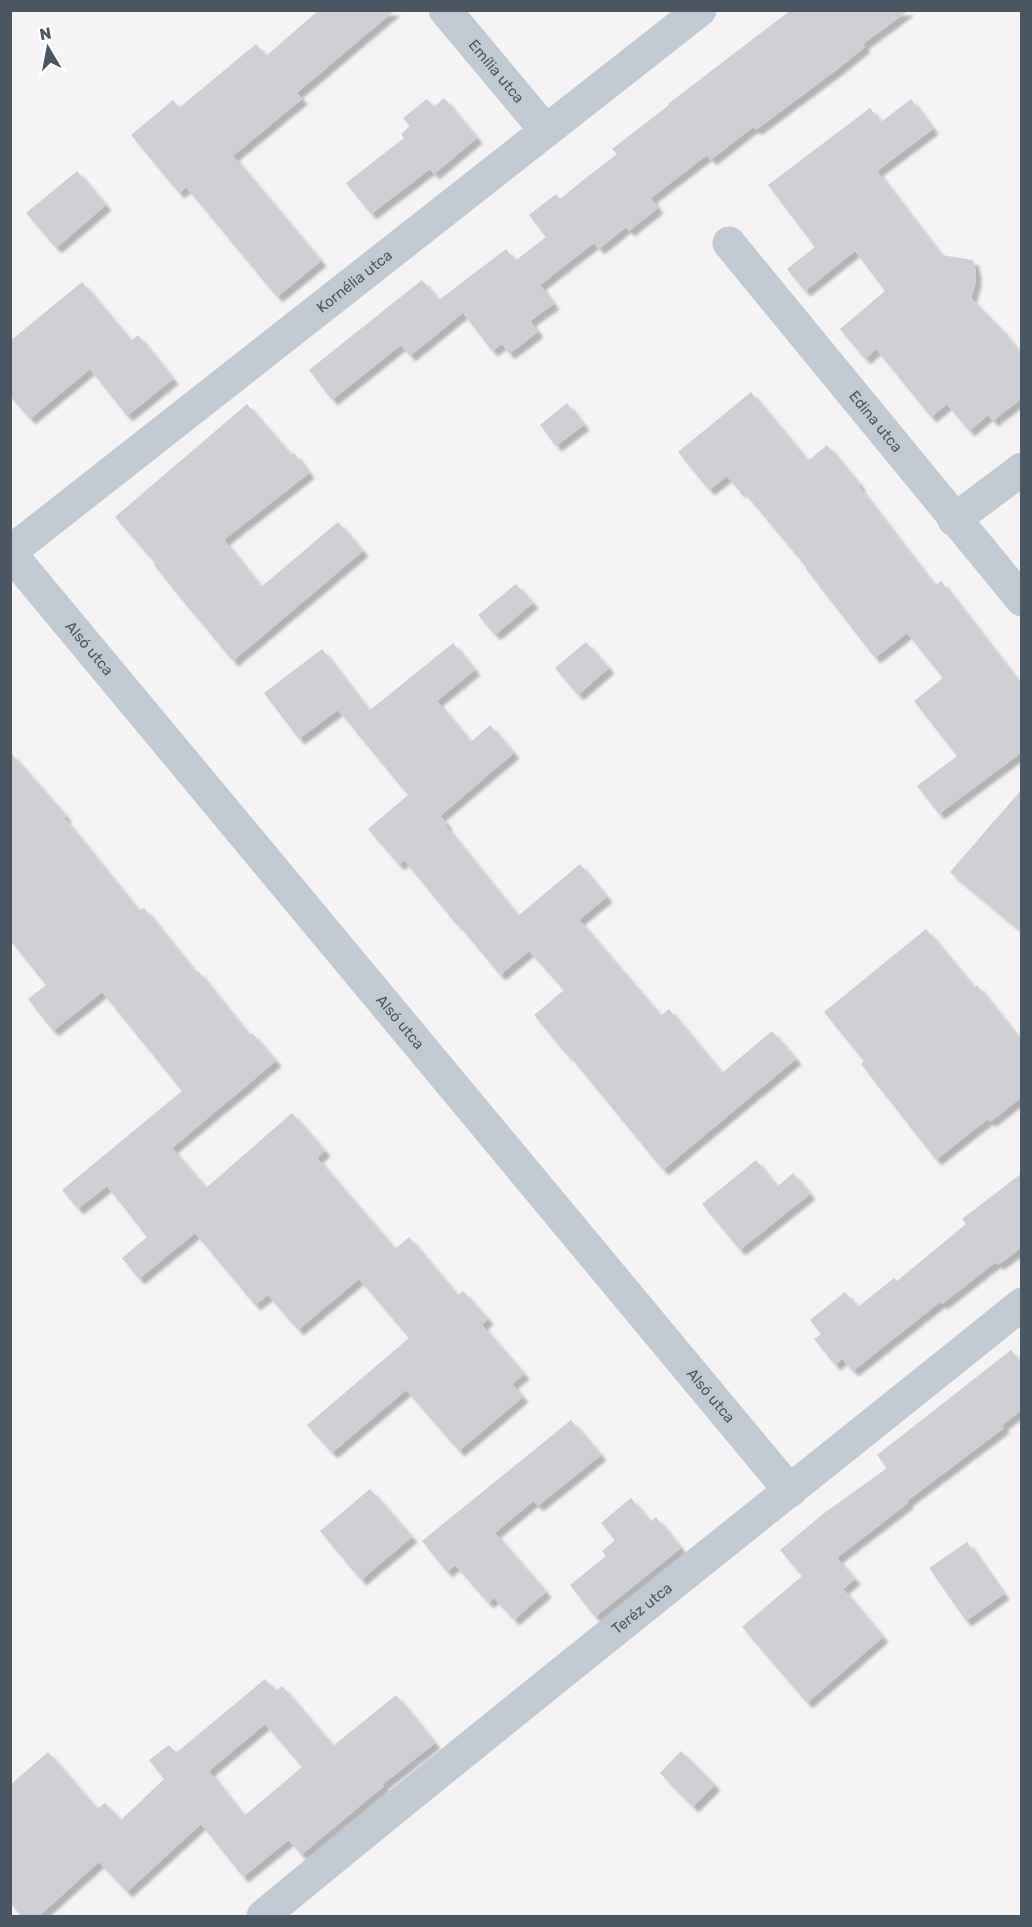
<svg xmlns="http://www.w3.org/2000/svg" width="1032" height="1927" font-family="Rubik,sans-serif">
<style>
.building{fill:#cdcfd5;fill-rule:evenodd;filter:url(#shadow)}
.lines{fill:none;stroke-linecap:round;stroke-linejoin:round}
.minor{stroke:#c1cad2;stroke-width:33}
.labels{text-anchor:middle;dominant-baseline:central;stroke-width:4.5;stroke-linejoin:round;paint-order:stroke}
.street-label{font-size:15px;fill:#4a5661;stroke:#fff}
</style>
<defs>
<filter id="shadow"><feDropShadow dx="5.5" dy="5.5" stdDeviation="1.5" flood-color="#0004"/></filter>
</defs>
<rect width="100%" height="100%" fill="#f5f3f3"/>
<!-- building -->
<path class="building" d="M 319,10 L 395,10 L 297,93 L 302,99 L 233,156 L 321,261 L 277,297 L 186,187 L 179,193 L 131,135 L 173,100 L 179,108 L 256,44 L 266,56 Z
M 791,10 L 909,10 L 863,44 L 865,47 L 835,71 L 756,130 L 753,127 L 711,160 L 707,155 L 651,198 L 658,208 L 629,231 L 626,227 L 599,249 L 594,243 L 540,285 L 554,304 L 530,321 L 538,332 L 509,354 L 502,344 L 492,351 L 463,313 L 410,356 L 401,345 L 332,400 L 309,370 L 422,280 L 439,300 L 506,249 L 515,261 L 546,237 L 529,215 L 556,194 L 560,199 L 587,177 L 617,154 L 612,149 L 669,105 L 668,104 Z
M 444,98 L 477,138 L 434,174 L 430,169 L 371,214 L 346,183 L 404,138 L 401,134 L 410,126 L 403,118 L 427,99 L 434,107 Z
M 911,99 L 933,129 L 877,171 L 941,255 L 973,260 L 976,272 L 976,281 L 971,298 L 1000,328 L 1022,354 L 1022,398 L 993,421 L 988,415 L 969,431 L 947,404 L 931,417 L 876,349 L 865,359 L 840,329 L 885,291 L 855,251 L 805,291 L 787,269 L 815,247 L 768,185 L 870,108 L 881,122 Z
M 77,171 L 106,205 L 56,248 L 26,213 Z
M 82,282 L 131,341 L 138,335 L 173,379 L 127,416 L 90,369 L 30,419 L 10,396 L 10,341 Z
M 751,392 L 808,461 L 827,445 L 860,485 L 859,487 L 935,586 L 941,581 L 1022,686 L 1022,752 L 939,814 L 917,786 L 957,756 L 914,701 L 943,678 L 907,633 L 875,658 L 806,569 L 807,568 L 742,490 L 740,492 L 727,476 L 709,490 L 678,452 Z
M 567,403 L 584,425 L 556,446 L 540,425 Z
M 247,404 L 291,455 L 294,453 L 309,473 L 224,540 L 261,587 L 338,522 L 363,551 L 233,661 L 183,601 L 154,565 L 155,563 L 115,517 Z
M 516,584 L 533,603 L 495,635 L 478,615 Z
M 586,642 L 609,668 L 578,695 L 555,668 Z
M 453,643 L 475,670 L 437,701 L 471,742 L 490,725 L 514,753 L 440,816 L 447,824 L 445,825 L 518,916 L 580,864 L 607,897 L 579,920 L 661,1016 L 669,1009 L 722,1073 L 772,1031 L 796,1059 L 663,1170 L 568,1054 L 567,1055 L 534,1015 L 564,990 L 529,951 L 500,975 L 458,924 L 457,925 L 404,860 L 399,865 L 368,829 L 408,795 L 338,710 L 299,739 L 264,693 L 322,649 L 369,711 Z
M 10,752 L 66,816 L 64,818 L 139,911 L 144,908 L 196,973 L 198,971 L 249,1035 L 252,1033 L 276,1061 L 172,1148 L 206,1188 L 292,1113 L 325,1151 L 317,1158 L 395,1249 L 409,1237 L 458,1296 L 463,1291 L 488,1319 L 482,1325 L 524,1374 L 512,1384 L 523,1397 L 459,1451 L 406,1390 L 332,1453 L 307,1425 L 409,1338 L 359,1279 L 298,1330 L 268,1295 L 255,1305 L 195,1233 L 139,1279 L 122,1258 L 147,1237 L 107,1186 L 78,1209 L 62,1190 L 182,1091 L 102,992 L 53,1031 L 28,999 L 46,985 L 10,940 Z
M 1022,789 L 1022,932 L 950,872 Z
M 926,929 L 974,987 L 977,985 L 1022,1042 L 1022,1097 L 990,1122 L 988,1119 L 936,1160 L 861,1064 L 864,1061 L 824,1012 Z
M 756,1160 L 777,1187 L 793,1173 L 810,1194 L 740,1250 L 702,1204 Z
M 1022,1173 L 1022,1247 L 998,1265 L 996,1262 L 942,1304 L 940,1302 L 853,1371 L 842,1359 L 835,1365 L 814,1339 L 821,1334 L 810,1320 L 845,1292 L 858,1307 L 894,1278 L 897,1281 L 966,1224 L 962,1219 Z
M 1011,1350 L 1022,1363 L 1022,1410 L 1002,1425 L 1004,1428 L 907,1501 L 908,1503 L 837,1558 L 855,1579 L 843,1589 L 883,1637 L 807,1703 L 742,1627 L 802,1576 L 780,1550 L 823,1514 L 887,1468 L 877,1455 Z
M 571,1420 L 601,1455 L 538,1506 L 533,1501 L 495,1533 L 546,1592 L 514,1620 L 494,1598 L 488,1603 L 455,1565 L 447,1572 L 422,1541 Z
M 370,1489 L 412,1537 L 361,1580 L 320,1531 Z
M 631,1498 L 650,1522 L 656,1517 L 681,1548 L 595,1617 L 570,1585 L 606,1556 L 602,1551 L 615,1540 L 601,1523 Z
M 967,1542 L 1004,1594 L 966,1621 L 929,1568 Z
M 265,1679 L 276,1691 L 282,1686 L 333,1746 L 396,1695 L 435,1743 L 382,1785 L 384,1786 L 301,1855 L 289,1840 L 243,1877 L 201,1824 L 127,1892 L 99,1862 L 38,1917 L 22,1917 L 10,1903 L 10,1785 L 48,1752 L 97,1809 L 105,1803 L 121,1820 L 164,1779 L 149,1760 L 169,1745 L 176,1753 ZM 265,1724 L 302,1767 L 244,1816 L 209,1771 Z
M 681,1751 L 715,1785 L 693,1807 L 660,1773 Z"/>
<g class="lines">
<!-- minor -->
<g class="minor">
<path id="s1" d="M 445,10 L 546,131"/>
<path id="s2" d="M 729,243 L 1022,600"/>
<path d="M 954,520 L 1022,469"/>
<path id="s3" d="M 10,552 L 700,10"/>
<path id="s4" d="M 10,553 L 790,1491"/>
<path id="s5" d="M 263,1916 C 513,1709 769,1508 1022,1304"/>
</g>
</g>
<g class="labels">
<!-- street labels -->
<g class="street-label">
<text stroke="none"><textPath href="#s1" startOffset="80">Emília utca</textPath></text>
<text stroke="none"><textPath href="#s3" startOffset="438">Kornélia utca</textPath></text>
<text stroke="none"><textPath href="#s2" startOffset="231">Edina utca</textPath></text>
<text stroke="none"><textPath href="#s4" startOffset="124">Alsó utca</textPath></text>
<text stroke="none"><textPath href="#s4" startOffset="610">Alsó utca</textPath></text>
<text stroke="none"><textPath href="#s4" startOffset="1096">Alsó utca</textPath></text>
<text stroke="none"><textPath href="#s5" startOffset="488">Teréz utca</textPath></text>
</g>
</g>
<!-- border -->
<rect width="1032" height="1927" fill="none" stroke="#4a5661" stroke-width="24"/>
<!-- north arrow -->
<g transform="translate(48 48) rotate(350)" stroke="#ffffff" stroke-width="4.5" paint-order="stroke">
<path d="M0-4.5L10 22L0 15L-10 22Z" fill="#4a5661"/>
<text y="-9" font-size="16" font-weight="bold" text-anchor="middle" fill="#4a5661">N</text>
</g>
</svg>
